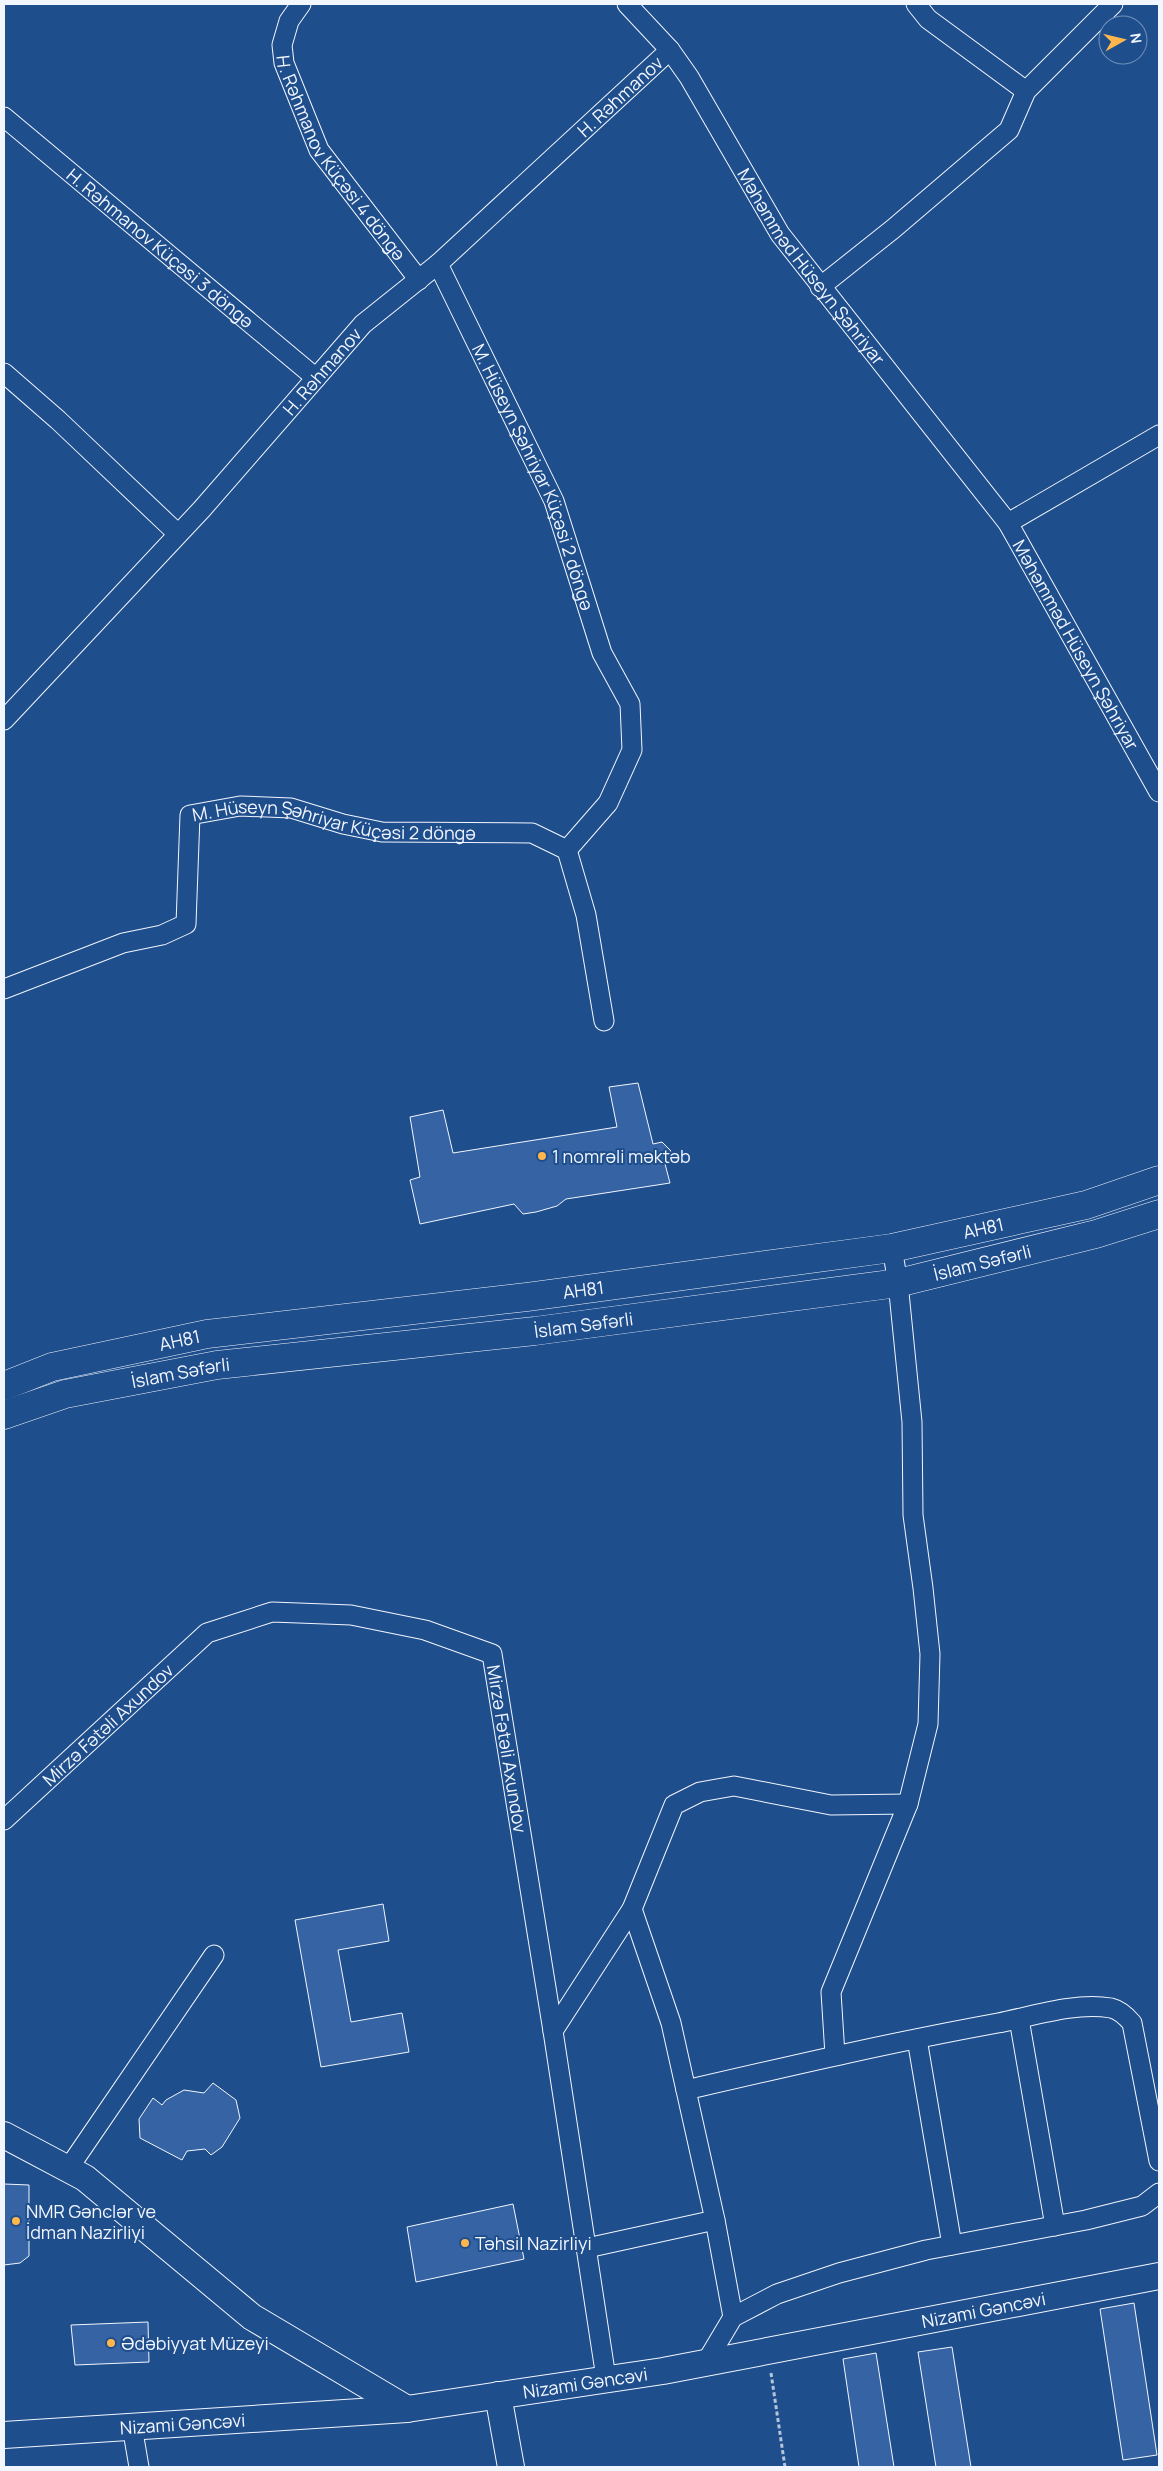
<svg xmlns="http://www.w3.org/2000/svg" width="1163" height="2471" font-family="Manrope,sans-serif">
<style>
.building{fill:#3563a3;stroke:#f2f6ff}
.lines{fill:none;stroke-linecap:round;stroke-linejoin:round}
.street-casing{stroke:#f2f6ff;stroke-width:21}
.secondary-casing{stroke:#f2f6ff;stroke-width:28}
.highway-casing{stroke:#f2f6ff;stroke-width:29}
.path{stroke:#b3c4dc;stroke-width:3;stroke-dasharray:4 2.5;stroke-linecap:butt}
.street{stroke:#1f4e8c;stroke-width:19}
.secondary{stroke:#1f4e8c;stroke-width:26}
.highway{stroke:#1f4e8c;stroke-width:28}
.poi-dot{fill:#ffb74d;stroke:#1f4e8c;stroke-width:2}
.labels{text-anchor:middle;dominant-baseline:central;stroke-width:4;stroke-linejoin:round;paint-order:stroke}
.street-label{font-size:18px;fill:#f2f6ff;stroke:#1f4e8c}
.poi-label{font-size:18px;fill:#f2f6ff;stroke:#1f4e8c;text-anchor:start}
</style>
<rect width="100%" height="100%" fill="#1f4e8c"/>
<!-- building -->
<path class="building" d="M 638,1083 L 653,1144 L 662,1142 L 671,1151 L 664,1160 L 670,1183 L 566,1199 L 557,1206 L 536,1212 L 523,1214 L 514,1204 L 420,1224 L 410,1180 L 420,1177 L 410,1117 L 443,1110 L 453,1153 L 617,1127 L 609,1087 Z
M 383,1904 L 389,1941 L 338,1950 L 351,2022 L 402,2013 L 409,2052 L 321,2067 L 295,1920 Z
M 213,2083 L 236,2100 L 240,2118 L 222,2147 L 211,2155 L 205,2149 L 187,2151 L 182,2160 L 140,2138 L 139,2119 L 153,2098 L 162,2105 L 166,2100 L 184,2090 L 204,2093 Z
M 4,2184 L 29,2185 L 29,2256 L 20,2263 L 4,2265 Z
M 513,2204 L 524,2259 L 416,2282 L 407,2227 Z
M 1134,2303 L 1157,2455 L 1123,2460 L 1100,2309 Z
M 148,2322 L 149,2362 L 75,2365 L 71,2325 Z
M 952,2347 L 971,2467 L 936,2467 L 918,2352 Z
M 876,2353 L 894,2467 L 859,2467 L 843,2359 Z"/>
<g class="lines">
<defs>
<g id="street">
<path id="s1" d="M 301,4 L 289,21 L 282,45 L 284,63 L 319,150 L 419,280"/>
<path id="s2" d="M 627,4 L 670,50 L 689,77 L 780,234 L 1008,523 L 1159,792"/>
<path d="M 916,4 L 928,19 L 1026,91"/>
<path id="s3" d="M 4,117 L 316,378"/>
<path id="s4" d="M 438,264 L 554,501 L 602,653 L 630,704 L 632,750 L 608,803 L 567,850"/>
<path d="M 820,287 L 893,229 L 1009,130 L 1026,91 L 1113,4"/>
<path d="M 4,373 L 58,420 L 178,534"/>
<path d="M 1008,523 L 1159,435"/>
<path id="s5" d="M 4,720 L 202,509 L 363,324 L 438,264 L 670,50"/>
<path id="s6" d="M 4,989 L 123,943 L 162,935 L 186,924 L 190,815 L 240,806 L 291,808 L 343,824 L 382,832 L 532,833 L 567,850 L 586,915 L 604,1021"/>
<path id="s7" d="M 4,1820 L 207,1633 L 272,1612 L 351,1615 L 425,1630 L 492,1654 L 553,2031 L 606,2378"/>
<path d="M 632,1909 L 671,2023 L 715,2220 L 733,2317"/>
<path d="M 1019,2019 L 1055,2226"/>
<path d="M 553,2031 L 632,1909 L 674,1805 L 700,1792 L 734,1786 L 831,1805 L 908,1804"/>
<path d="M 917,2039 L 952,2245"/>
<path d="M 835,2055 L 831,1992 L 908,1804 L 928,1724 L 930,1654 L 923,1588 L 913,1515 L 912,1422 L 898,1283 L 892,1248"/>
<path d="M 686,2090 C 790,2066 893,2042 998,2023 C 1034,2016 1074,2002 1111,2008 C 1120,2010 1126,2016 1132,2023 L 1159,2161"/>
<path d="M 68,2169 L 214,1955"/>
<path d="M 587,2248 L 715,2220"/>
<path d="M 705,2364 L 733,2317 L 777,2294 L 839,2273 L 926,2250 L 1086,2220 L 1142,2206 L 1159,2193"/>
<path d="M 132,2426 L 139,2467"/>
</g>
<g id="secondary">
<path d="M 4,2135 L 85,2178 L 252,2317 L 407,2409"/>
<path d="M 498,2395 L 511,2467"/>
<path id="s8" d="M 4,2435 L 407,2409 L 663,2371 L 1159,2276"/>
</g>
<g id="highway">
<path id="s9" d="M 4,1386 L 52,1367 L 207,1334 L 527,1297 L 892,1248 L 1086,1205 L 1159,1180"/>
<path id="s10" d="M 4,1415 L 65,1394 L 217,1365 L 535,1331 L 898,1283 L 1096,1234 L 1159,1214"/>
</g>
</defs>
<!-- street casing -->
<use href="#street" class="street-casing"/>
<!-- secondary casing -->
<use href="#secondary" class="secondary-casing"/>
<!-- highway casing -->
<use href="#highway" class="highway-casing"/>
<!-- path -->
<path class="path" d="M 771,2373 L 785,2467"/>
<!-- street -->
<use href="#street" class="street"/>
<!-- secondary -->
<use href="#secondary" class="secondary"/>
<!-- highway -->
<use href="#highway" class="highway"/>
</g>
<!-- markers -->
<g class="poi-dot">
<circle cx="542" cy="1156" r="5"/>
<circle cx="16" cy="2221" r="5"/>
<circle cx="465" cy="2243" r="5"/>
<circle cx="111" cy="2343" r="5"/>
</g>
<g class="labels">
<!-- street labels -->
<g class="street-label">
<text stroke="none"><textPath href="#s5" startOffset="878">H. Rəhmanov</textPath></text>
<text stroke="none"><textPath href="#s1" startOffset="175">H. Rəhmanov Küçəsi 4 döngə</textPath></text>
<text stroke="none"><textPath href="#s3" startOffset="204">H. Rəhmanov Küçəsi 3 döngə</textPath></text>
<text stroke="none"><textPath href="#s2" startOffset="322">Məhəmməd Hüseyn Şəhriyar</textPath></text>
<text stroke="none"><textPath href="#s5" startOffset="472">H. Rəhmanov</textPath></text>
<text stroke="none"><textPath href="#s4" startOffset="234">M. Hüseyn Şəhriyar Küçəsi 2 döngə</textPath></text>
<text stroke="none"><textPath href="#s2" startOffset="785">Məhəmməd Hüseyn Şəhriyar</textPath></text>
<text stroke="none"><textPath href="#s6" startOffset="449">M. Hüseyn Şəhriyar Küçəsi 2 döngə</textPath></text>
<text stroke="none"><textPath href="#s9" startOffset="994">AH81</textPath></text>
<text stroke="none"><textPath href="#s10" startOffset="992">İslam Səfərli</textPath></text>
<text stroke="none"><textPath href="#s9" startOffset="589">AH81</textPath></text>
<text stroke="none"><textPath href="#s10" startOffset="588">İslam Səfərli</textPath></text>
<text stroke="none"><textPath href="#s9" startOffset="182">AH81</textPath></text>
<text stroke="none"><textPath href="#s10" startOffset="182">İslam Səfərli</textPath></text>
<text stroke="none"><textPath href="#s7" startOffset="141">Mirzə Fətəli Axundov</textPath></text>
<text stroke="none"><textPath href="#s7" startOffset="666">Mirzə Fətəli Axundov</textPath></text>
<text stroke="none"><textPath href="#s8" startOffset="989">Nizami Gəncəvi</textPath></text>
<text stroke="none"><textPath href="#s8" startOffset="584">Nizami Gəncəvi</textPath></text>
<text stroke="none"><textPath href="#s8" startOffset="179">Nizami Gəncəvi</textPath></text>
</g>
<!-- poi labels -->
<g class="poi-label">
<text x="552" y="1156">1 nomrəli məktəb</text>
<text x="26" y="2211">NMR Gənclər ve<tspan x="26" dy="21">İdman Nazirliyi</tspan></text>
<text x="475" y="2243">Təhsil Nazirliyi</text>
<text x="121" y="2343">Ədəbiyyat Müzeyi</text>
</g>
</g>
<!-- border -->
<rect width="1163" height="2471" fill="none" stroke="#f2f6ff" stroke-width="10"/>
<!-- north arrow -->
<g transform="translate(1123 40) rotate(82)"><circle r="24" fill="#1f4e8c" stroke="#7391ba"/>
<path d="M0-4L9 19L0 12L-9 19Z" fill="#ffb74d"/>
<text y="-8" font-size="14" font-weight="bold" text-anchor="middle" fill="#f2f6ff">N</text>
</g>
</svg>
